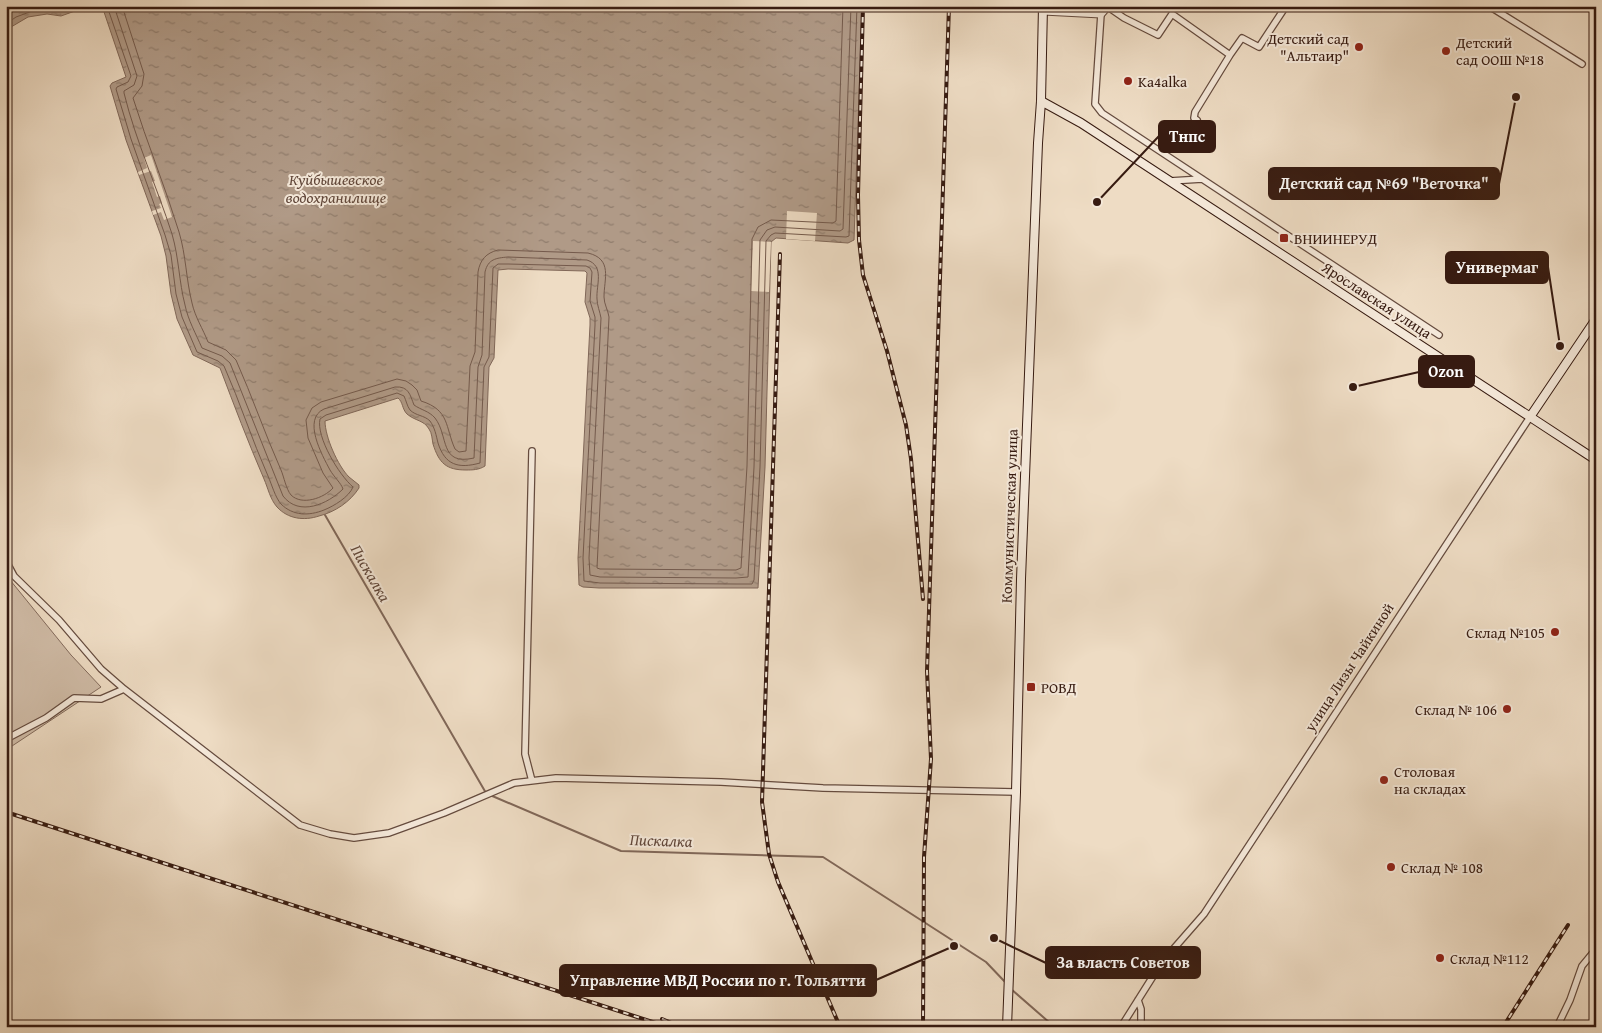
<svg xmlns="http://www.w3.org/2000/svg" width="1602" height="1033" font-family="'Gentium Book Plus',serif">
<style>
.garden{fill:#cfbba6;stroke:#836b5c}
.water{fill:url(#water-ripples);stroke:#806758}
.pier{fill:#eedcc4}
.lines{fill:none;stroke-linecap:round;stroke-linejoin:round}
.shore{stroke:#745a4c;stroke-width:1}
.stream{stroke:#806758;stroke-width:2}
.minor-casing{stroke:#654b3e;stroke-width:8}
.tertiary-casing{stroke:#654b3e;stroke-width:9}
.secondary-casing{stroke:#371b11;stroke-width:10}
.minor{stroke:#f4e8d9;stroke-width:5.5}
.tertiary{stroke:#f4e8d9;stroke-width:7}
.secondary{stroke:#f4e8d9;stroke-width:8}
.rail-casing{stroke:#371b11;stroke-width:4}
.rail{stroke:#f4e8d9;stroke-width:2;stroke-dasharray:5.5;stroke-linecap:butt}
.poi-dot{fill:#8f2418;stroke:#f4e8d9;stroke-width:2}
.labels{text-anchor:middle;dominant-baseline:central;stroke-width:4;stroke-linejoin:round;paint-order:stroke}
.poi-label{font-size:15px;fill:#371b11;stroke:#f4e8d9;text-anchor:start}
.street-label{font-size:15px;fill:#371b11;stroke:#f4e8d9}
.water-label{font-size:16px;font-style:italic;fill:#61473a;stroke:#f4e8d9}
.leader{fill:none;stroke:#371b11;stroke-width:2}
.callout-dot{fill:#371b11;stroke:#f4e8d9;stroke-width:2}
.callout{fill:#371b11;stroke:#371b11;stroke-width:2}
.callout-label{font-size:16px;text-anchor:middle;font-weight:bold;fill:#fff}
</style>
<defs>
<pattern id="water-ripples" width="26" height="14" patternUnits="userSpaceOnUse" patternTransform="scale(1.25)"><rect width="26" height="14" fill="#b09a87"/><path d="M2 4q2-2 4 0t4 0M15 11q2-2 4 0t4 0" fill="none" stroke="#907d6d"/></pattern>
</defs>
<rect width="100%" height="100%" fill="#eedcc4"/>
<filter id="stains"><feTurbulence type="fractalNoise" baseFrequency=".004" numOctaves="4"/><feColorMatrix values="0 0 0 0 .2 0 0 0 0 .09 0 0 0 0 .02 0 0 0 .5 -.17"/></filter>
<radialGradient id="worn" r=".72"><stop offset=".6" stop-color="#630" stop-opacity="0"/><stop offset="1" stop-color="#630" stop-opacity=".3"/></radialGradient>
<!-- garden -->
<path class="garden" d="M 6,575 L 71,655 L 101,687 L 6,750 Z"/>
<!-- water -->
<path class="water" d="M 6,6 L 89,6 L 61,16 L 47,14 L 28,17 L 6,30 Z
M 102,6 L 862,6 L 854,240 L 848,243 L 776,238 L 771,242 L 765,467 L 758,588 L 599,588 L 583,587 L 579,585 L 578,558 L 590,325 L 590,318 L 585,302 L 587,273 L 585,271 L 508,269 L 498,270 L 494,358 L 489,367 L 485,466 C 479,470 472,470 466,470 C 446,470 439,463 433,444 C 432,439 432,433 429,429 C 424,420 415,421 407,414 C 402,409 403,402 398,398 L 325,421 C 325,437 338,466 349,477 C 352,480 356,482 359,485 L 359,488 C 350,502 335,512 319,516 C 304,521 288,519 277,507 C 270,499 268,488 264,479 C 248,442 234,405 220,368 L 193,355 L 177,319 L 171,294 L 166,256 L 161,236 L 126,140 L 110,86 L 112,83 L 126,77 Z"/>
<!-- pier -->
<path class="pier" d="M 151,155 L 172,217 L 164,220 L 161,212 L 153,215 L 152,211 L 161,208 L 159,204 L 162,203 L 160,196 L 157,197 L 152,182 L 155,181 L 151,171 L 139,175 L 138,172 L 147,168 L 144,158 Z
M 787,211 L 817,213 L 815,241 L 786,239 Z
M 753,241 L 771,242 L 769,292 L 751,291 Z"/>
<g class="lines">
<!-- shore -->
<path class="shore" d="M 107,6 L 131,76 L 128,82 L 117,87 L 116,89 L 131,139 L 165,235 L 171,255 L 176,294 L 182,317 L 197,352 L 218,361 L 224,366 C 240,402 252,440 268,476 C 272,485 275,497 281,504 C 293,516 309,516 324,510 C 334,506 349,497 353,487 C 339,475 316,437 320,419 L 326,415 L 397,393 L 404,396 C 406,400 407,406 410,410 C 416,416 424,415 430,421 C 435,428 436,435 438,443 C 445,465 458,469 480,463 L 484,367 L 489,357 L 493,268 L 498,264 L 508,264 L 586,266 L 590,268 L 592,272 L 590,301 L 595,317 L 595,325 L 583,558 L 584,581 L 600,583 L 736,584 L 752,584 L 754,580 L 760,467 L 766,241 L 771,235 L 775,233 L 846,237 L 849,236 L 857,6
M 114,6 L 137,76 L 134,85 L 124,91 L 124,93 C 136,142 157,187 172,234 C 179,258 179,282 185,305 C 188,320 196,334 202,348 L 222,356 L 230,363 L 283,496 C 299,517 328,504 343,489 C 341,483 334,477 330,470 C 322,455 302,419 324,409 L 395,387 C 409,386 410,395 414,405 C 421,410 429,411 435,418 C 449,436 439,466 474,458 L 478,367 L 482,355 L 485,272 C 488,259 496,258 508,257 L 587,260 C 605,266 596,285 597,299 C 597,305 600,312 601,318 L 589,558 L 590,575 L 600,577 L 736,578 L 748,577 L 754,467 L 760,240 L 767,230 L 775,227 L 840,231 L 843,229 L 851,6
M 122,6 L 144,74 L 142,86 L 133,98 C 147,143 165,186 179,232 C 186,255 186,279 192,303 C 195,317 203,329 208,342 L 226,350 L 236,360 C 252,396 265,434 281,470 C 284,477 286,489 291,495 C 302,506 324,498 333,488 L 323,473 L 308,438 L 306,420 L 312,408 L 321,402 L 397,379 L 406,381 L 412,385 L 417,390 L 421,401 C 450,410 445,427 455,449 L 459,452 L 466,451 L 470,366 L 475,352 L 478,272 C 480,260 486,253 498,250 L 588,253 C 613,259 604,279 604,297 C 604,304 608,310 609,317 L 597,568 L 600,569 L 736,570 L 741,568 L 747,466 L 752,239 L 758,227 L 771,220 L 833,223 L 836,221 L 843,6
M 6,24 L 16,17 L 35,10 L 61,11 L 77,6"/>
<!-- stream -->
<path class="stream" d="M 325,515 L 486,793
M 490,795 L 621,851 L 823,857 L 986,962 L 1006,983
M 1011,989 L 1050,1023 L 1050,1027"/>
<defs>
<path id="minor" d="M 1489,6 L 1582,64
M 1108,7 L 1124,18 L 1158,35 L 1172,14 L 1230,55 L 1242,38 L 1259,47 L 1286,6
M 1101,14 L 1095,104 L 1102,113 L 1439,335
M 1197,120 L 1194,118 L 1195,112 L 1230,55
M 1170,181 L 1202,179
M 532,451 L 525,754 L 532,781
M 6,561 L 14,576 L 59,620 L 101,669 L 124,689 L 300,825 L 330,834 L 354,838 L 389,833 L 444,813 L 514,783 L 556,778 L 721,782 L 823,788 L 1016,792
M 6,739 L 46,718 L 74,698 L 101,699 L 124,689
M 1138,1000 L 1141,1009 L 1141,1027
M 1121,1027 L 1162,962 L 1204,914 L 1530,417
M 1557,1027 L 1570,1000 L 1582,966 L 1596,949"/>
<path id="tertiary" d="M 1043,11 L 1101,14 L 1108,6"/>
<path id="secondary" d="M 1041,101 L 1081,123 L 1596,460
M 1530,417 L 1596,319
M 1007,1027 L 1016,792 L 1021,579 L 1038,143 L 1041,101 L 1043,6"/>
</defs>
<!-- minor casing -->
<use href="#minor" class="minor-casing"/>
<!-- tertiary casing -->
<use href="#tertiary" class="tertiary-casing"/>
<!-- secondary casing -->
<use href="#secondary" class="secondary-casing"/>
<!-- minor -->
<use href="#minor" class="minor"/>
<!-- tertiary -->
<use href="#tertiary" class="tertiary"/>
<!-- secondary -->
<use href="#secondary" class="secondary"/>
<defs>
<path id="rail" d="M 863,6 L 858,195 L 859,240 L 863,275 L 887,351 L 906,425 L 911,459 L 923,599
M 780,254 L 762,802 L 769,854 L 778,882 L 840,1027
M 6,812 L 668,1027
M 662,1019 L 681,1027
M 923,1027 L 924,857 L 931,759 L 927,671 L 949,6
M 1503,1027 L 1568,925"/>
</defs>
<!-- rail casing -->
<use href="#rail" class="rail-casing"/>
<!-- rail -->
<use href="#rail" class="rail"/>
</g>
<!-- markers -->
<g class="poi-dot">
<circle cx="1359" cy="47" r="5"/>
<circle cx="1446" cy="51" r="5"/>
<circle cx="1128" cy="81" r="5"/>
<rect x="1279" y="233" width="10" height="10" rx="2.5"/>
<circle cx="1555" cy="632" r="5"/>
<rect x="1026" y="682" width="10" height="10" rx="2.5"/>
<circle cx="1507" cy="709" r="5"/>
<circle cx="1384" cy="780" r="5"/>
<circle cx="1391" cy="867" r="5"/>
<circle cx="1440" cy="958" r="5"/>
</g>
<g class="labels">
<!-- poi labels -->
<g class="poi-label">
<text x="1349" y="38" text-anchor="end">Детский сад<tspan x="1349" dy="17">"Альтаир"</tspan></text>
<text x="1456" y="42">Детский<tspan x="1456" dy="17">сад ООШ №18</tspan></text>
<text x="1138" y="81">Ka4alka</text>
<text x="1294" y="238">ВНИИНЕРУД</text>
<text x="1545" y="632" text-anchor="end">Склад №105</text>
<text x="1041" y="687">РОВД</text>
<text x="1497" y="709" text-anchor="end">Склад № 106</text>
<text x="1394" y="771">Столовая<tspan x="1394" dy="17">на складах</tspan></text>
<text x="1401" y="867">Склад № 108</text>
<text x="1450" y="958">Склад №112</text>
</g>
<!-- street labels -->
<g class="street-label">
<text transform="translate(1377 300) rotate(33)">Ярославская улица</text>
<text transform="translate(1009 516) rotate(-88)">Коммунистическая улица</text>
<text transform="translate(1349 667) rotate(-57)">улица Лизы Чайкиной</text>
</g>
<!-- water labels -->
<g class="water-label">
<text x="336" y="179">Куйбышевское<tspan x="336" dy="18">водохранилище</tspan></text>
<text transform="translate(371 573) rotate(60)">Пискалка</text>
<text transform="translate(661 840) rotate(2)">Пискалка</text>
</g>
</g>
<!-- callouts -->
<path class="leader" d="M1097 202L1159 136M1516 97L1499 184M1560 346L1548 267M1353 387L1419 372M994 938L1046 963M954 946L876 980"/>
<g class="callout-dot">
<circle cx="1097" cy="202" r="5"/>
<circle cx="1516" cy="97" r="5"/>
<circle cx="1560" cy="346" r="5"/>
<circle cx="1353" cy="387" r="5"/>
<circle cx="994" cy="938" r="5"/>
<circle cx="954" cy="946" r="5"/>
</g>
<g class="callout">
<rect x="1159" y="121" width="56" height="31" rx="5"/>
<rect x="1269" y="168" width="230" height="31" rx="5"/>
<rect x="1446" y="252" width="102" height="31" rx="5"/>
<rect x="1419" y="356" width="55" height="31" rx="5"/>
<rect x="1046" y="947" width="154" height="31" rx="5"/>
<rect x="560" y="965" width="316" height="31" rx="5"/>
</g>
<g class="callout-label">
<text x="1187" y="142">Тнпс</text>
<text x="1384" y="189">Детский сад №69 "Веточка"</text>
<text x="1497" y="273">Универмаг</text>
<text x="1446" y="377">Ozon</text>
<text x="1123" y="968">За власть Советов</text>
<text x="718" y="986">Управление МВД России по г. Тольятти</text>
</g>
<!-- margin -->
<rect width="1602" height="1033" fill="none" stroke="#eedcc4" stroke-width="25"/>
<rect x="8" y="8" width="1587" height="1018" fill="none" stroke="#371b11" stroke-width="2.5"/>
<rect x="12" y="12" width="1577" height="1008" fill="none" stroke="#371b11"/>
<rect width="100%" height="100%" filter="url(#stains)"/>
<rect width="100%" height="100%" fill="url(#worn)"/>
</svg>
